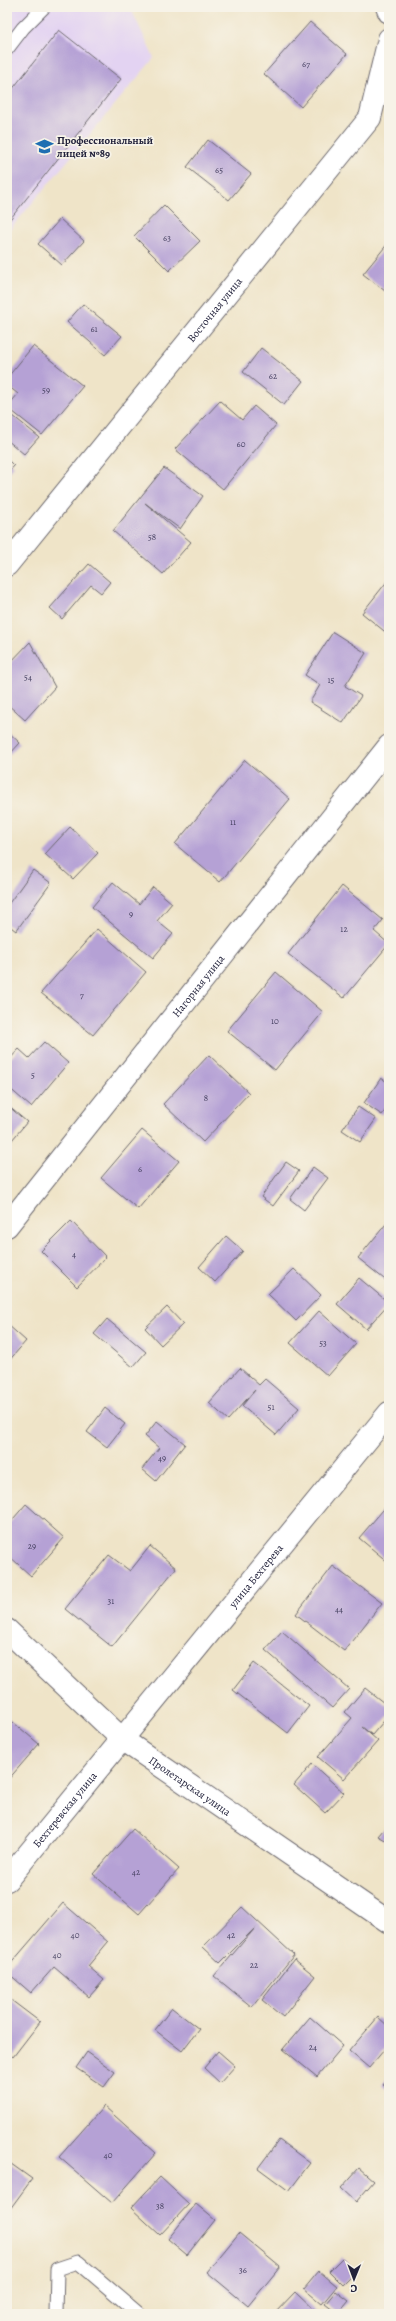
<svg xmlns="http://www.w3.org/2000/svg" width="396" height="2321" font-family="Alegreya,serif">
<style>
.built{fill:#e3d3f2}
.building{fill:#b5a1d5}
.lines{fill:none;stroke-linecap:round;stroke-linejoin:round}
.service-casing{stroke:#6a666c;stroke-width:15}
.minor-casing{stroke:#6a666c;stroke-width:24}
.tertiary-casing{stroke:#6a666c;stroke-width:24}
.service{stroke:#fff;stroke-width:13}
.minor{stroke:#fff;stroke-width:22}
.tertiary{stroke:#fff;stroke-width:22}
.labels{text-anchor:middle;dominant-baseline:central;stroke-width:3.5;stroke-linejoin:round;paint-order:stroke}
.number-label{font-size:9px;fill:#474262}
.poi-label{font-size:11px;font-weight:bold;fill:#22223b;stroke:#f7f3e8;text-anchor:start}
.street-label{font-size:11px;fill:#22223b;stroke:#f7f3e8}
</style>
<rect width="100%" height="100%" fill="#f7f3e8"/>
<filter id="ink" filterUnits="userSpaceOnUse"><feTurbulence type="fractalNoise" baseFrequency=".025" numOctaves="2"/><feDisplacementMap in="SourceGraphic" scale="8" xChannelSelector="R" yChannelSelector="G"/><feConvolveMatrix kernelMatrix="1 2 1 2 8 2 1 2 1" color-interpolation-filters="sRGB"/></filter>
<filter id="wash" filterUnits="userSpaceOnUse"><feTurbulence type="fractalNoise" baseFrequency=".012" numOctaves="4" result="noise"/><feDisplacementMap in="SourceGraphic" scale="16" xChannelSelector="R" yChannelSelector="G"/><feGaussianBlur stdDeviation="0.9" result="paint"/><feColorMatrix in="noise" values="0 0 0 0 0 0 0 0 0 0 0 0 0 0 0 0 0 1.4 0 .05"/><feComposite in="paint" operator="in"/></filter>
<g filter="url(#wash)">
<rect width="100%" height="100%" fill="#efe4c8"/>
<!-- built -->
<path class="built" d="M 7,7 L 130,7 L 154,58 L 7,233 Z"/>
<g id="blocks">
<!-- building -->
<path class="building" d="M 310,22 L 347,54 L 301,107 L 264,74 Z
M 59,30 L 121,79 L 7,223 L 7,96 Z
M 208,140 L 251,174 L 229,200 L 187,167 Z
M 164,205 L 200,241 L 169,271 L 134,236 Z
M 60,219 L 84,241 L 62,265 L 38,244 Z
M 389,242 L 389,285 L 385,291 L 363,274 Z
M 83,304 L 122,336 L 105,355 L 67,322 Z
M 33,346 L 83,386 L 42,435 L 7,407 L 18,394 L 7,385 L 7,378 Z
M 261,348 L 303,381 L 284,405 L 243,372 Z
M 220,401 L 242,420 L 254,406 L 276,425 L 223,489 L 175,449 Z
M 7,411 L 39,437 L 24,454 L 7,440 Z
M 7,459 L 14,466 L 7,474 Z
M 164,468 L 203,496 L 180,529 L 145,503 L 191,542 L 163,574 L 113,531 Z
M 89,564 L 110,582 L 101,593 L 91,585 L 62,619 L 50,608 Z
M 389,579 L 389,635 L 362,613 Z
M 333,632 L 366,653 L 345,686 L 361,696 L 343,723 L 310,702 L 320,685 L 305,675 Z
M 30,642 L 55,687 L 25,720 L 7,704 L 7,666 Z
M 7,731 L 20,743 L 9,755 L 7,754 Z
M 245,760 L 290,799 L 220,882 L 175,844 Z
M 70,827 L 98,853 L 73,879 L 45,854 Z
M 33,870 L 51,883 L 16,931 L 7,924 L 7,906 Z
M 113,882 L 139,904 L 153,887 L 172,903 L 157,921 L 173,934 L 153,958 L 92,907 Z
M 342,886 L 383,920 L 374,931 L 389,944 L 344,998 L 288,954 Z
M 97,929 L 146,972 L 93,1035 L 41,993 Z
M 276,972 L 323,1012 L 275,1070 L 227,1031 Z
M 44,1042 L 68,1063 L 31,1107 L 7,1086 L 7,1062 L 19,1049 L 29,1058 Z
M 209,1055 L 249,1093 L 203,1142 L 163,1104 Z
M 381,1078 L 389,1083 L 389,1105 L 382,1115 L 364,1103 Z
M 7,1105 L 27,1122 L 7,1146 Z
M 358,1107 L 376,1119 L 360,1142 L 342,1130 Z
M 142,1130 L 179,1161 L 138,1209 L 101,1178 Z
M 286,1162 L 299,1171 L 273,1206 L 261,1197 Z
M 313,1167 L 328,1178 L 304,1210 L 290,1199 Z
M 71,1221 L 106,1257 L 77,1287 L 41,1251 Z
M 386,1224 L 389,1226 L 389,1283 L 358,1258 Z
M 226,1236 L 243,1251 L 215,1282 L 199,1267 Z
M 294,1269 L 321,1295 L 296,1321 L 268,1294 Z
M 359,1278 L 389,1303 L 366,1329 L 337,1304 Z
M 167,1307 L 183,1324 L 161,1345 L 145,1328 Z
M 319,1311 L 356,1344 L 328,1376 L 290,1343 Z
M 107,1319 L 146,1352 L 133,1367 L 94,1334 Z
M 7,1324 L 26,1341 L 7,1363 Z
M 240,1368 L 259,1385 L 265,1379 L 299,1408 L 276,1435 L 242,1406 L 255,1390 L 228,1420 L 209,1403 Z
M 105,1408 L 125,1424 L 107,1447 L 87,1432 Z
M 157,1421 L 185,1444 L 156,1481 L 142,1469 L 159,1448 L 145,1436 Z
M 389,1503 L 389,1563 L 359,1538 Z
M 26,1504 L 64,1538 L 31,1576 L 7,1554 L 7,1526 Z
M 150,1546 L 176,1568 L 112,1647 L 65,1609 L 109,1555 L 130,1571 Z
M 333,1566 L 382,1603 L 344,1651 L 296,1614 Z
M 282,1631 L 349,1689 L 332,1708 L 265,1650 Z
M 254,1663 L 309,1706 L 288,1733 L 233,1690 Z
M 365,1688 L 389,1707 L 389,1715 L 372,1735 L 362,1727 L 378,1741 L 344,1779 L 318,1757 L 352,1718 L 345,1712 Z
M 7,1717 L 39,1744 L 7,1781 Z
M 312,1764 L 344,1793 L 325,1813 L 294,1785 Z
M 389,1823 L 389,1842 L 378,1836 Z
M 133,1829 L 179,1869 L 139,1914 L 93,1874 Z
M 63,1903 L 108,1942 L 88,1966 L 104,1980 L 89,1997 L 54,1967 L 31,1993 L 7,1972 L 7,1968 Z
M 242,1907 L 294,1955 L 252,2007 L 214,1976 L 256,1927 L 220,1963 L 203,1947 Z
M 294,1959 L 315,1976 L 283,2017 L 262,2000 Z
M 7,1997 L 40,2022 L 13,2057 L 7,2052 Z
M 172,2008 L 199,2029 L 182,2051 L 155,2030 Z
M 310,2017 L 343,2046 L 317,2077 L 283,2049 Z
M 378,2017 L 389,2027 L 389,2044 L 369,2068 L 349,2051 Z
M 218,2051 L 235,2066 L 220,2083 L 204,2068 Z
M 87,2052 L 115,2072 L 104,2087 L 76,2068 Z
M 389,2076 L 389,2090 L 382,2085 Z
M 104,2106 L 156,2153 L 112,2203 L 59,2157 Z
M 279,2140 L 310,2163 L 289,2191 L 258,2168 Z
M 7,2161 L 32,2179 L 7,2213 Z
M 359,2168 L 374,2181 L 356,2202 L 341,2188 Z
M 160,2177 L 189,2204 L 160,2235 L 131,2208 Z
M 196,2204 L 215,2220 L 187,2255 L 168,2239 Z
M 239,2233 L 280,2267 L 248,2306 L 207,2272 Z
M 342,2258 L 356,2272 L 343,2285 L 329,2271 Z
M 319,2271 L 337,2286 L 322,2304 L 304,2289 Z
M 336,2291 L 349,2301 L 338,2314 L 325,2304 Z
M 295,2292 L 318,2314 L 274,2314 Z"/>
</g>
</g>
<g filter="url(#ink)">
<use href="#blocks" fill-opacity="0" stroke="#6a666c" stroke-width="1"/>
<g class="lines">
<defs>
<path id="service" d="M 7,49 L 23,28 L 44,7
M 56,2314 L 57,2269 L 78,2262 L 139,2314"/>
<g id="minor">
<path id="s1" d="M 7,1226 L 389,746"/>
<path id="s2" d="M 7,1630 L 123,1740 L 389,1922"/>
<path id="s3" d="M 7,1880 L 389,1413"/>
</g>
<g id="tertiary">
<path d="M 387,7 L 389,12"/>
<path id="s4" d="M 7,565 L 370,118 L 389,39"/>
</g>
</defs>
<!-- service casing -->
<use href="#service" class="service-casing"/>
<!-- minor casing -->
<use href="#minor" class="minor-casing"/>
<!-- tertiary casing -->
<use href="#tertiary" class="tertiary-casing"/>
<!-- service -->
<use href="#service" class="service"/>
<!-- minor -->
<use href="#minor" class="minor"/>
<!-- tertiary -->
<use href="#tertiary" class="tertiary"/>
</g>
</g>
<!-- icons -->
<defs>
<symbol id="university-bare" viewBox="-9 -9 18 18"><path d="M0-5L7-2L0 1L-7-2ZM-4 1L0 2.5L4 1V4Q0 6-4 4Z" fill="#1f6fb2" stroke="#f7f3e8" stroke-width="2.5" paint-order="stroke"/></symbol>
</defs>
<g fill-rule="evenodd">
<use href="#university-bare" x="32" y="134" width="25" height="25"/>
</g>
<g class="labels">
<!-- number labels -->
<g class="number-label">
<text x="306" y="64">67</text>
<text x="219" y="170">65</text>
<text x="167" y="238">63</text>
<text x="94" y="329">61</text>
<text x="273" y="376">62</text>
<text x="46" y="390">59</text>
<text x="241" y="444">60</text>
<text x="152" y="537">58</text>
<text x="28" y="677">54</text>
<text x="331" y="680">15</text>
<text x="233" y="822">11</text>
<text x="131" y="914">9</text>
<text x="344" y="929">12</text>
<text x="82" y="995">7</text>
<text x="275" y="1021">10</text>
<text x="33" y="1075">5</text>
<text x="206" y="1098">8</text>
<text x="140" y="1169">6</text>
<text x="74" y="1254">4</text>
<text x="323" y="1343">53</text>
<text x="271" y="1407">51</text>
<text x="162" y="1458">49</text>
<text x="32" y="1546">29</text>
<text x="111" y="1601">31</text>
<text x="339" y="1609">44</text>
<text x="136" y="1872">42</text>
<text x="75" y="1935">40</text>
<text x="231" y="1935">42</text>
<text x="57" y="1955">40</text>
<text x="254" y="1965">22</text>
<text x="313" y="2047">24</text>
<text x="108" y="2155">40</text>
<text x="160" y="2206">38</text>
<text x="243" y="2270">36</text>
</g>
<!-- poi labels -->
<g class="poi-label">
<text x="57" y="140">Профессиональный<tspan x="57" dy="13">лицей №89</tspan></text>
</g>
<!-- street labels -->
<g class="street-label">
<text stroke="none"><textPath href="#s4" startOffset="329">Восточная улица</textPath></text>
<text stroke="none"><textPath href="#s1" startOffset="307">Нагорная улица</textPath></text>
<text stroke="none"><textPath href="#s3" startOffset="393">улица Бехтерева</textPath></text>
<text stroke="none"><textPath href="#s2" startOffset="241">Пролетарская улица</textPath></text>
<text stroke="none"><textPath href="#s3" startOffset="91">Бехтеревская улица</textPath></text>
</g>
</g>
<!-- margin -->
<rect width="396" height="2321" fill="none" stroke="#f7f3e8" stroke-width="24"/>
<!-- north arrow -->
<g transform="translate(354 2279) rotate(181)" stroke="#f7f3e8" stroke-width="3" paint-order="stroke">
<path d="M0-3L7 15L0 10L-7 15Z" fill="#22223b"/>
<text y="-6" font-size="11" font-weight="bold" text-anchor="middle" fill="#22223b">С</text>
</g>
</svg>
